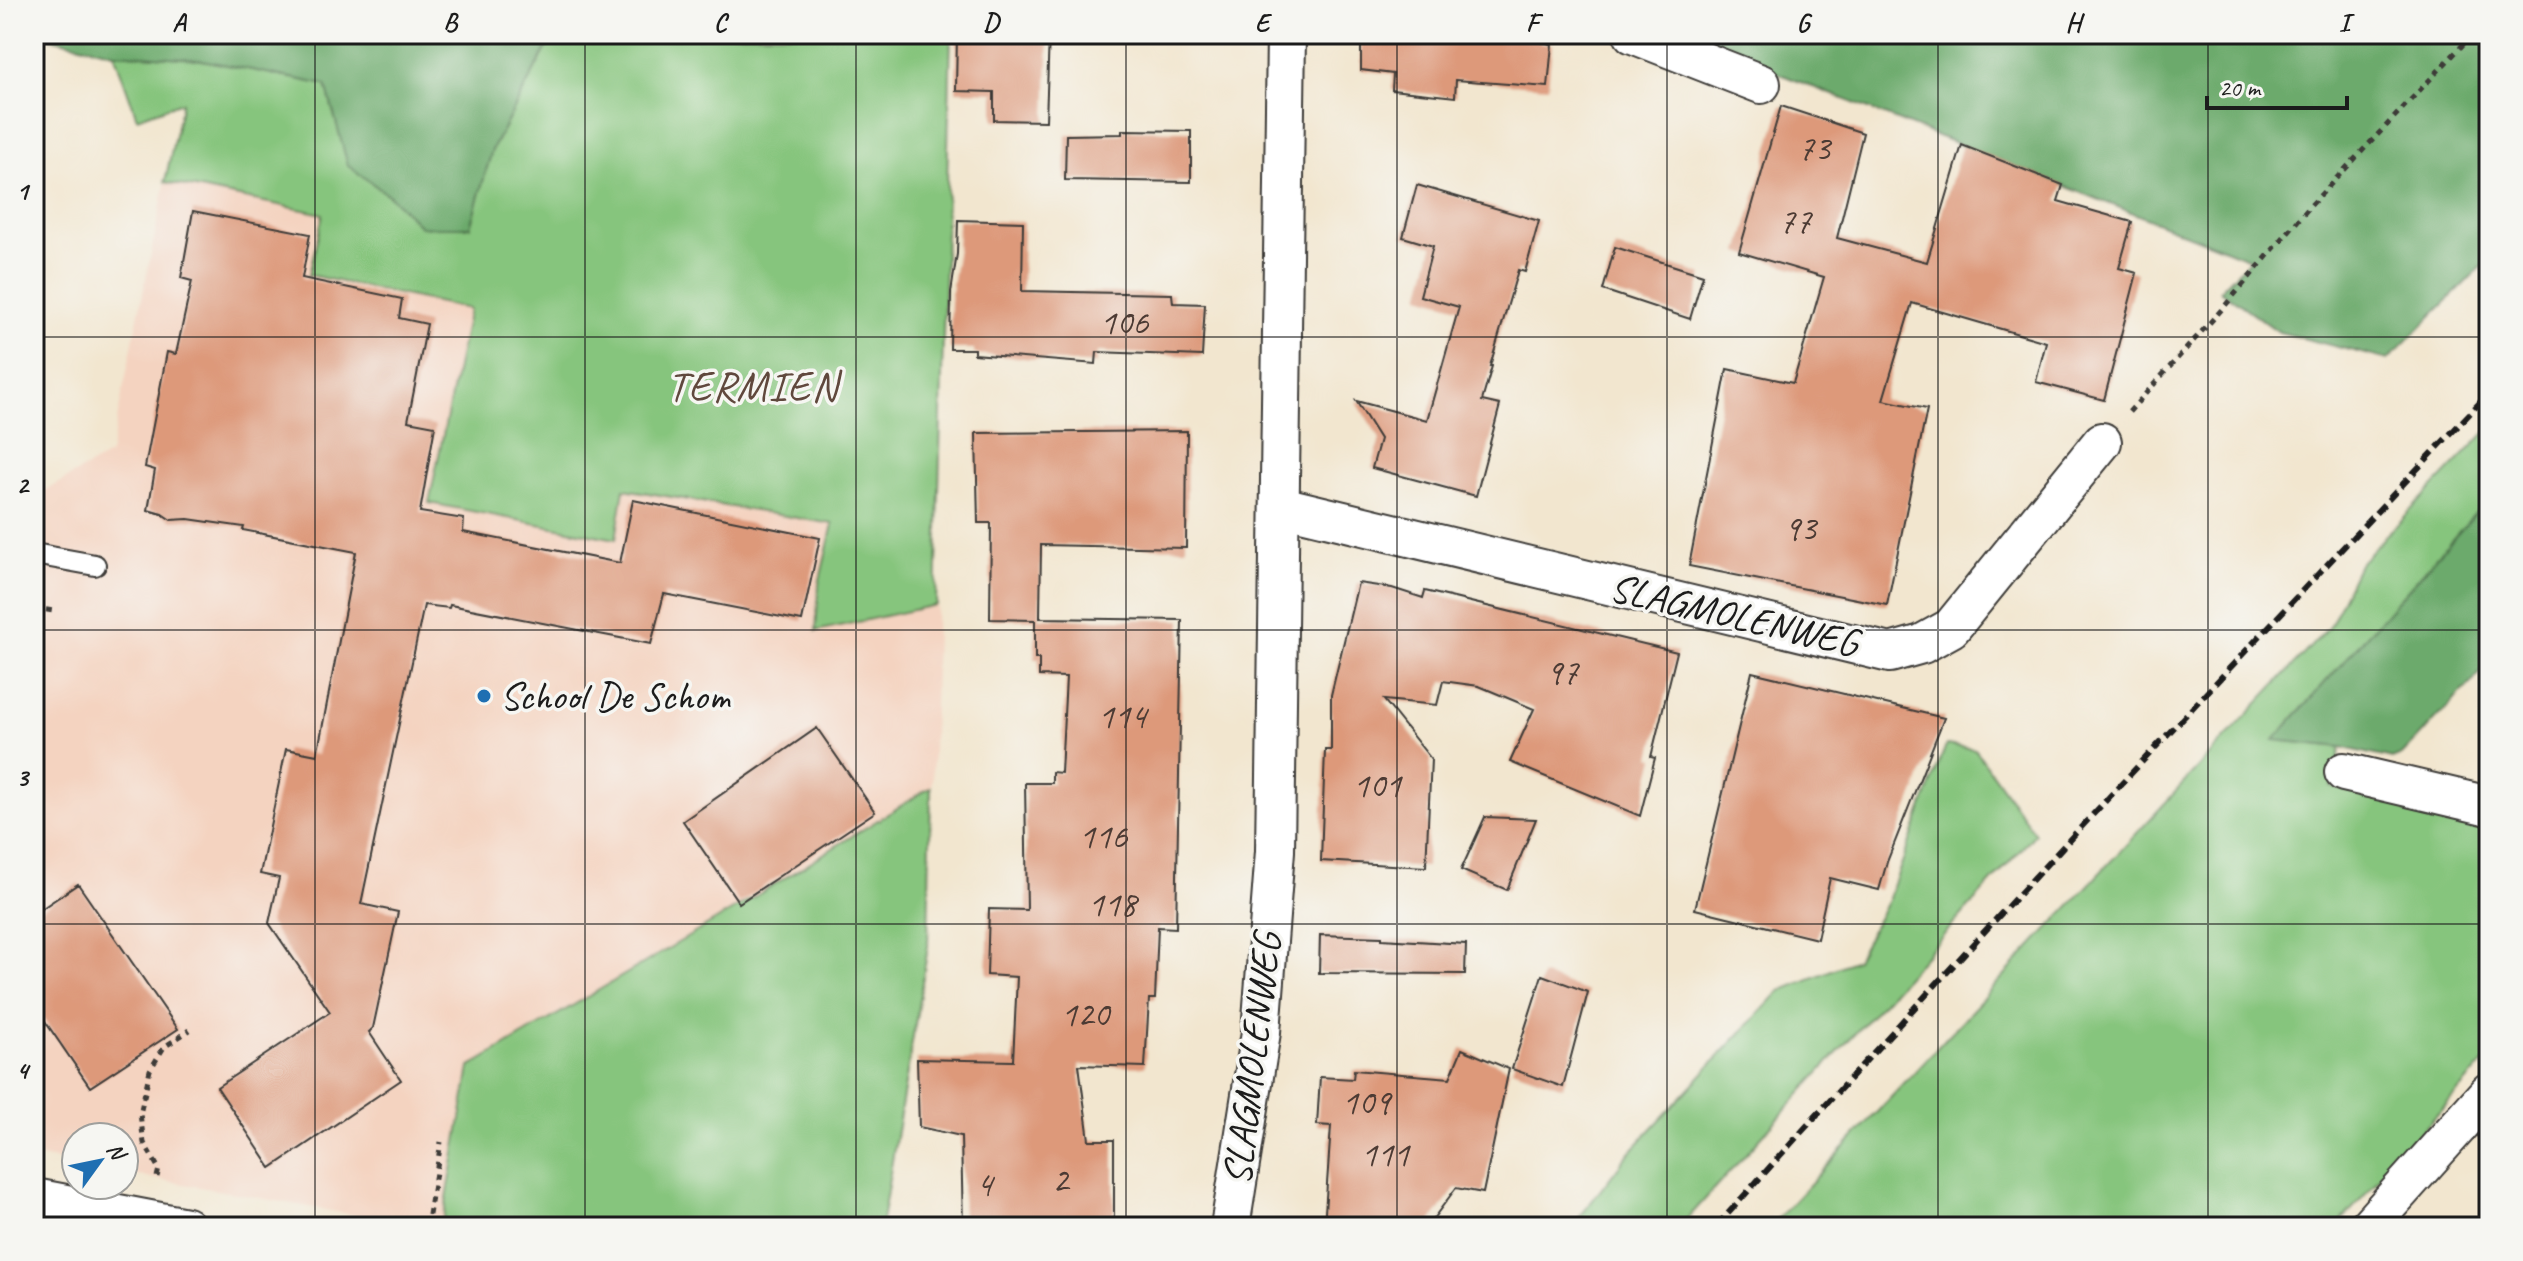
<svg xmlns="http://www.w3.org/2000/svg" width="2523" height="1261" font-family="Caveat,sans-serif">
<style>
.built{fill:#f4d3c0}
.green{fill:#86c57d;stroke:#51704c;stroke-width:2}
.forest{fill:#6caa6c;stroke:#446344;stroke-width:2}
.building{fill:#dd997a}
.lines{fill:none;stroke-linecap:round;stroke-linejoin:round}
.service-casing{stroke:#3c3a37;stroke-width:24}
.minor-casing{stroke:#3c3a37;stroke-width:42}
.path{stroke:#3c3a37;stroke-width:5;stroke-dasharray:6 6;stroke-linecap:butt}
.service{stroke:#fff;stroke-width:20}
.minor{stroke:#fff;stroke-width:38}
.rail{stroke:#1c1c1c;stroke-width:6;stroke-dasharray:12 6;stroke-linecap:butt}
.grid{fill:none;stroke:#1c1c1c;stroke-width:2;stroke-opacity:0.55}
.poi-dot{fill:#1f6fb2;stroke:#f6f6f2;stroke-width:3}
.labels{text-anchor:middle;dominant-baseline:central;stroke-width:7;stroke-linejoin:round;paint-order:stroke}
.number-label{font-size:36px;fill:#4c3b34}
.street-label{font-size:40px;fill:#1c1c1c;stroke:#f6f6f2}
.poi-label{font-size:40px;fill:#1c1c1c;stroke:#f6f6f2;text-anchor:start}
.neighbourhood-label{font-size:42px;letter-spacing:2px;fill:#60483d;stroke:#f6f6f2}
.neatline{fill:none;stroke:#1c1c1c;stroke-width:3}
.grid-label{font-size:26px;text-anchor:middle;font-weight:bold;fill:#1c1c1c}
</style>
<rect width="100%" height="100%" fill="#f6f6f2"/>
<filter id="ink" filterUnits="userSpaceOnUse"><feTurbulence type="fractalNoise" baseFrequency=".0125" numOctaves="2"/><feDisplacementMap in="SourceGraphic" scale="16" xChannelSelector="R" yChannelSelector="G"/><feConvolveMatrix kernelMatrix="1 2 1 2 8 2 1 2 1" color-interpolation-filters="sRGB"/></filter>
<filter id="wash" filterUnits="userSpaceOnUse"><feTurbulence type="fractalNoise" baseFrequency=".006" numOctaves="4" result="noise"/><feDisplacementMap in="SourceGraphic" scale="32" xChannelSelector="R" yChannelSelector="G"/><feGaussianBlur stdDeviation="1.8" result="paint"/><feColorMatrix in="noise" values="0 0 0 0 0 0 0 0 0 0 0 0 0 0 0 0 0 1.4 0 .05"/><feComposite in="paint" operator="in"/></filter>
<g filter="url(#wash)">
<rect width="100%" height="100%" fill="#f2e6cf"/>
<!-- built -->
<path class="built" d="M 554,34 L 951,34 L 928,947 L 849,1227 L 418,1227 L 124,1173 L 124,1137 L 76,1137 L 76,1164 L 34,1156 L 34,497 L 110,454 L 182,102 L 137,118 L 114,53 L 326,85 L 349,166 L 391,197 L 421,227 L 469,227 Z"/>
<!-- green -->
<path class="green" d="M 554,34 L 951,34 L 936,605 L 816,631 L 819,584 L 833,524 L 624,489 L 616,539 L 429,503 L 469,309 L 309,275 L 323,214 L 165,182 L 182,102 L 137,118 L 114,53 L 197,59 L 326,85 L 349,166 L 391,197 L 421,227 L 470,226 L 492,150 Z
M 2489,429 L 2489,498 L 2275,740 L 2341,747 L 2331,787 L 2489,821 L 2489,1057 L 2336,1227 L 1770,1227 L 2329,627 L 2359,564 Z
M 1946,745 L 1975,749 L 2035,834 L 1680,1227 L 1572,1227 L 1630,1152 L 1780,991 L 1856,960 L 1888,900 Z
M 931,787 L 928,947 L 881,1227 L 442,1227 L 470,1067 L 738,907 Z"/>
<!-- forest -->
<path class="forest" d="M 34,34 L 554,34 L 492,150 L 470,227 L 421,227 L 391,197 L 348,166 L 326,85 L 197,59 L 114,53 Z
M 1678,34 L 2489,34 L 2489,259 L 2388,360 L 2279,332 L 2220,290 L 2250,259 Z
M 2489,498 L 2489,664 L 2402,755 L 2392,759 L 2341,747 L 2274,740 Z"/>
<g id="blocks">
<!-- building -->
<path class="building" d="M 957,34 L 1049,34 L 1046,121 L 994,120 L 994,92 L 956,91 Z
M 1361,34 L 1541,34 L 1540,42 L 1552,44 L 1548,87 L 1456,80 L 1455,97 L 1392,90 L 1393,74 L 1361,70 Z
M 1781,106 L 1863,133 L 1837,238 L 1927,262 L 1962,145 L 2063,185 L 2058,201 L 2132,222 L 2119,268 L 2137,273 L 2104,400 L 2036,382 L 2046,342 L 1912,303 L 1883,400 L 1927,409 L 1887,605 L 1689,566 L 1727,369 L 1793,383 L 1824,277 L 1739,252 Z
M 1122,130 L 1191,131 L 1191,182 L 1065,180 L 1066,135 L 1122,134 Z
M 1417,185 L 1539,221 L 1525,272 L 1518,270 L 1490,366 L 1492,366 L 1482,401 L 1500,405 L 1476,496 L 1372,468 L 1380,439 L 1356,401 L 1427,420 L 1459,307 L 1420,296 L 1433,246 L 1403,237 Z
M 193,211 L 310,234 L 302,278 L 402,299 L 399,318 L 427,324 L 408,421 L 435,426 L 420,512 L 464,519 L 463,532 L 620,563 L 633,500 L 820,538 L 802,621 L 664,594 L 651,644 L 450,605 L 449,608 L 424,605 L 361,904 L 398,912 L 373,1028 L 369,1032 L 401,1080 L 271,1168 L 217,1087 L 330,1012 L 269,923 L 279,878 L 260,874 L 286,749 L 317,755 L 356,552 L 243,530 L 244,527 L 188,519 L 171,520 L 162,514 L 148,510 L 155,470 L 145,467 L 167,352 L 176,354 L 192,281 L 181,278 Z
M 958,220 L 1023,222 L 1022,291 L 1172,294 L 1173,303 L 1205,304 L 1202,356 L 1097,352 L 1096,364 L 974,354 L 974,349 L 950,349 L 951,292 L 957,254 Z
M 1615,247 L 1703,275 L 1690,319 L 1603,290 Z
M 1187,431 L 1186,548 L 1041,545 L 1040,618 L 1182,620 L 1176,928 L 1158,927 L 1155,999 L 1149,999 L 1145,1067 L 1079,1065 L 1089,1140 L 1114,1140 L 1114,1219 L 1056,1220 L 1056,1227 L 963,1227 L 961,1136 L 919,1127 L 917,1059 L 1013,1061 L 1017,977 L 987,975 L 989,909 L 1027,910 L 1025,783 L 1052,783 L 1052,772 L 1061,773 L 1066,677 L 1039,676 L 1039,659 L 1035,659 L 1035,620 L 990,619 L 991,523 L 978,523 L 976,433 Z
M 1358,583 L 1392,588 L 1423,598 L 1425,591 L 1677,652 L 1651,757 L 1655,758 L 1640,816 L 1510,762 L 1534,709 L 1479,686 L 1443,681 L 1437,705 L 1384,700 L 1431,759 L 1426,867 L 1321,861 L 1325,750 L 1331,750 L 1331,695 Z
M 1752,672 L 1944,718 L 1887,862 L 1879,890 L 1830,878 L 1817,939 L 1695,909 Z
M 817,728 L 875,812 L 739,903 L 683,821 Z
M 1485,817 L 1536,819 L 1507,890 L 1461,870 Z
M 78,884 L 178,1029 L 90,1087 L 34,1005 L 34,914 Z
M 1320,935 L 1382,937 L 1382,939 L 1466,944 L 1465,974 L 1319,973 Z
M 1542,975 L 1588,992 L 1563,1087 L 1512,1069 Z
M 1462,1049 L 1509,1069 L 1483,1193 L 1456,1188 L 1427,1227 L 1324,1227 L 1331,1126 L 1317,1125 L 1320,1077 L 1353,1079 L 1354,1070 L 1450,1078 Z"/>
</g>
</g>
<g filter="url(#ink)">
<use href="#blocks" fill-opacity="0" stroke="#3c3a37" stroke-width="2"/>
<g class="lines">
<defs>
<path id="service" d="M 34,554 L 95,565"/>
<path id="minor" d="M 1633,34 L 1761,84
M 1281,506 L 1890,653 L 1922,644 L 1951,628 L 2102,442
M 2344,772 L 2489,806
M 34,1198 L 186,1227
M 1230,1227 L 1261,1032 L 1275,851 L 1286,34
M 2368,1227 L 2489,1092"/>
</defs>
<!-- service casing -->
<use href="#service" class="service-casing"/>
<!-- minor casing -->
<use href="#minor" class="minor-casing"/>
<!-- path -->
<path class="path" d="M 2129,412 L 2223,308 L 2312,204 L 2473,34
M 34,608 L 54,611
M 157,1177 L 159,1169 L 144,1143 L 140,1114 L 150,1070 L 164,1047 L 190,1030
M 427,1227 L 441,1142"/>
<!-- service -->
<use href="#service" class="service"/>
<!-- minor -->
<use href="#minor" class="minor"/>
<!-- rail -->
<path class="rail" d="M 1716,1227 C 1969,944 2229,668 2489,393"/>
</g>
</g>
<!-- grid -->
<path class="grid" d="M 315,34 L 315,1227M 585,34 L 585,1227M 856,34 L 856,1227M 1126,34 L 1126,1227M 1397,34 L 1397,1227M 1667,34 L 1667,1227M 1938,34 L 1938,1227M 2208,34 L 2208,1227M 34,337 L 2489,337M 34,630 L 2489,630M 34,924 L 2489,924"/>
<!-- markers -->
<circle class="poi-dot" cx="484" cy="696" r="8"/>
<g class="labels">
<!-- number labels -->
<g class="number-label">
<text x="1814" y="148">73</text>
<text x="1795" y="221">77</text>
<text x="1124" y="322">106</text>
<text x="1800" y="528">93</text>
<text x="1562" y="672">97</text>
<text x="1122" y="716">114</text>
<text x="1377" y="785">101</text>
<text x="1103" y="836">116</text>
<text x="1112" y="904">118</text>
<text x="1085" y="1014">120</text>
<text x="1366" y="1102">109</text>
<text x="1385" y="1154">111</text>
<text x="1060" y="1180">2</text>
<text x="984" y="1184">4</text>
</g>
<!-- street labels -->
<g class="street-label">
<text transform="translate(1734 615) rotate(13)">SLAGMOLENWEG</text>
<text transform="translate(1252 1059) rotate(-83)">SLAGMOLENWEG</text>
</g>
<!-- poi labels -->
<g class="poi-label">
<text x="500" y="696">School De Schom</text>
</g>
<!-- neighbourhood labels -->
<g class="neighbourhood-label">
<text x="753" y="386">TERMIEN</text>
</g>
</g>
<!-- margin -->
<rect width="2523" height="1261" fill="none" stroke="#f6f6f2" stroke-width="88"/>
<!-- north arrow -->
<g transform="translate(100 1161) rotate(57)"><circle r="38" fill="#f6f6f2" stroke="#9f9f9c" stroke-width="2"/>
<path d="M0-6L14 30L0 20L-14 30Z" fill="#1f6fb2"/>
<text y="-12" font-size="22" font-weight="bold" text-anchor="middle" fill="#1c1c1c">N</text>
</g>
<!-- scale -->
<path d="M2207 96v12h140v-12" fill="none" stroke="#1c1c1c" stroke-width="4"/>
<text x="2219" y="96" font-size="24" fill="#1c1c1c" stroke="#f6f6f2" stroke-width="6" paint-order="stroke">20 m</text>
<rect x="44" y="44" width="2435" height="1173" class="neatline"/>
<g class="grid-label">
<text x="179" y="31">A</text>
<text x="450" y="31">B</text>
<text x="720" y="31">C</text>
<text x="991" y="31">D</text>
<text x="1262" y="31">E</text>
<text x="1532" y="31">F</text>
<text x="1803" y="31">G</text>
<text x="2073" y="31">H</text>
<text x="2344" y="31">I</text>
<text x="22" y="200">1</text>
<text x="22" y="493">2</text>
<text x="22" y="786">3</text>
<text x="22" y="1079">4</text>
</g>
</svg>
